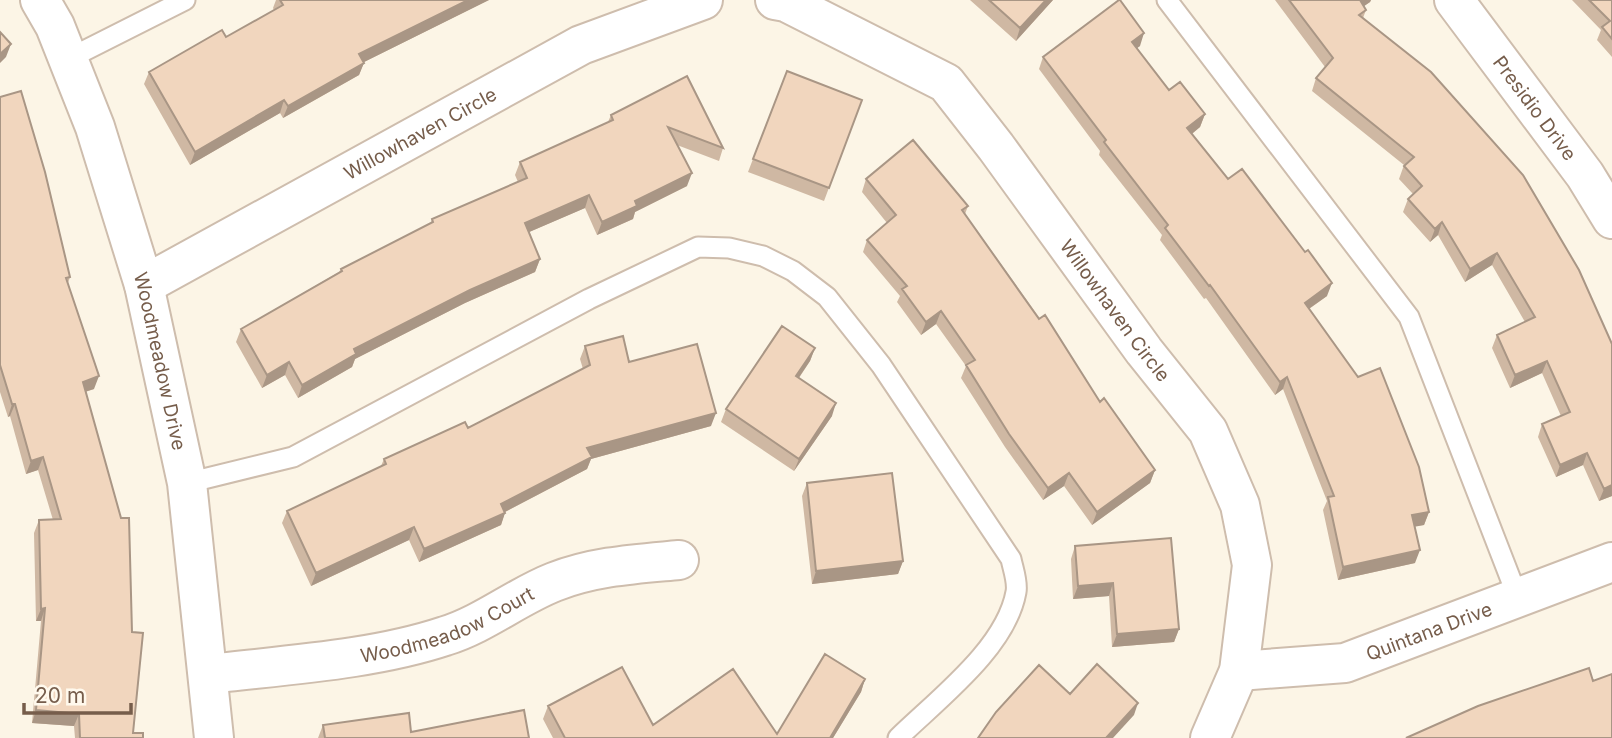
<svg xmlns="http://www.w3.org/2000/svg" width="1612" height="738" font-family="Inter,sans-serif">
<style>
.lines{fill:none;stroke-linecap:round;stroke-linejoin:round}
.service-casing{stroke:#cebdad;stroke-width:23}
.minor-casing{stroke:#cebdad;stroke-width:42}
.service{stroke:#fff;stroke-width:19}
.minor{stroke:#fff;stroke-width:38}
.wall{fill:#cfb8a3}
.shaded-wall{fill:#a99685}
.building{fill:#f1d6be;stroke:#a99685;stroke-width:2}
.labels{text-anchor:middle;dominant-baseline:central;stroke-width:6;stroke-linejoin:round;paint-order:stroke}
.street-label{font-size:19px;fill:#765d4b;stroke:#fff9ed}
</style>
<rect width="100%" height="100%" fill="#fcf5e6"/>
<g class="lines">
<defs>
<path id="service" d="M 1167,0 L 1409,317 L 1518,598
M 68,59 L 185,0
M 187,483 L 293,457 L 589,299 L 698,247 L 729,248 L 763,256 L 793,271 L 827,297 L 881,365 L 1011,559 C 1013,569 1018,582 1016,592 C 1006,648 938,699 898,738"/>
<g id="minor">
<path id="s1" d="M 40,0 L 55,26 L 95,127 L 144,285 L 187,483 L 214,738"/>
<path id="s2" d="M 775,0 L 786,2 L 946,83 L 996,147 L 1144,351 L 1208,431 L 1240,505 L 1252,565 L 1239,671 L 1210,738"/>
<path id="s3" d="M 1454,0 L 1585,175 L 1612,219"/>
<path id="s4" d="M 144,285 L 581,45 L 703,0"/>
<path id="s5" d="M 1239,671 L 1345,663 L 1612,562"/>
<path id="s6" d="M 209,674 C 285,665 373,660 445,636 C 484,624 516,597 554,582 C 595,566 636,564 679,560"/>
</g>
</defs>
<!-- service casing -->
<use href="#service" class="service-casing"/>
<!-- minor casing -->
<use href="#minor" class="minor-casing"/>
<!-- service -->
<use href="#service" class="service"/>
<!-- minor -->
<use href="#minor" class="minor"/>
</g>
<!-- wall -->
<path class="wall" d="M 276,0 L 489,0 L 364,62 L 359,75 L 283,118 L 280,113 L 190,165 L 144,84 L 149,72 L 226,37 L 274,10 L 273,8 Z
M 970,0 L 1053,0 L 1016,41 Z
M 1275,0 L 1371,0 L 1370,2 L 1364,6 L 1366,10 L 1363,18 L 1612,344 L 1612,496 L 1599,501 L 1583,465 L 1556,477 L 1538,437 L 1542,424 L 1561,416 L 1542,373 L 1510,388 L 1492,348 L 1497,335 L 1525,322 L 1492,265 L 1465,282 L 1438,235 L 1430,242 L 1403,212 L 1408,199 L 1413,194 L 1399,179 L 1404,165 L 1312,91 L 1316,78 L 1325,67 Z
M 1572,0 L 1612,0 L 1612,57 L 1597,40 L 1601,30 Z
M 1140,46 L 1137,48 L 1169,90 L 1205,114 L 1200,127 L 1192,134 L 1228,179 L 1327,296 L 1309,309 L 1429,512 L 1424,525 L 1415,526 L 1415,563 L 1338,580 L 1323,510 L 1327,501 L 1283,389 L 1275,395 L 1206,298 L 1204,299 L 1160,240 L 1162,235 L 1099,155 L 1100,151 L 1039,69 L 1043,57 Z
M 787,71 L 862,100 L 824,201 L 748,172 Z
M 687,76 L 723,148 L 719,161 L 677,145 L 687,186 L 635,212 L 633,219 L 597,235 L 585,208 L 529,232 L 540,259 L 535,272 L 465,303 L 355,359 L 352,367 L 298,398 L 285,375 L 262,388 L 236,342 L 241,329 L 339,272 L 341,269 L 431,223 L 432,219 L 518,182 L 515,175 L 520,162 L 608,122 L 611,115 Z
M 0,97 L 70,277 L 68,283 L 94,389 L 85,392 L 133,733 L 143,738 L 75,738 L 74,726 L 32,723 L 41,621 L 36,621 L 34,533 L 39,520 L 53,520 L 38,470 L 26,474 L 10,416 L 8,417 L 0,392 Z
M 866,179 L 968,206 L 965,214 L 1100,402 L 1155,470 L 1150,483 L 1092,525 L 1064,486 L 1043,500 L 1005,447 L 961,378 L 966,366 L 936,324 L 921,335 L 897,302 L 900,296 L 863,252 L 867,240 L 887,223 L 862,192 Z
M 585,346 L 629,362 L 711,426 L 591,459 L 587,469 L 505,512 L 501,525 L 419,562 L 409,540 L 311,586 L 282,523 L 287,511 L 381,466 L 384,459 L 468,428 L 583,369 L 580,359 Z
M 815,348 L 810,361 L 799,378 L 832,416 L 794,471 L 721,422 L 726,409 Z
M 807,483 L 903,561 L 898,574 L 812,584 L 802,496 Z
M 1075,546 L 1179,629 L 1174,642 L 1112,647 L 1109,596 L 1073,599 L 1071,559 Z
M 865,679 L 861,692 L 833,738 L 553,738 L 543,719 L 548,706 L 653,725 L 777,734 Z
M 323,725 L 411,732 L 529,738 L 318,738 Z"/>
<!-- shaded-wall -->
<path class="shaded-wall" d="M 468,0 L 489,0 L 354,67 L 359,54 Z
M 1046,0 L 1053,0 L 1016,41 L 1020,28 Z
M 1360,0 L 1371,0 L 1370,2 L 1354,13 Z
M 1144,33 L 1140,46 L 1127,55 L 1132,42 Z
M 11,44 L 6,57 L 0,63 L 0,54 Z
M 364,63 L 359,75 L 283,118 L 288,106 Z
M 284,100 L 280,113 L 190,165 L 195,152 Z
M 1205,114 L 1200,127 L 1183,141 L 1187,128 Z
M 692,173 L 687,186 L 635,212 L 633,219 L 597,235 L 602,222 L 635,201 Z
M 589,195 L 585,208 L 520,236 L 525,223 Z
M 1442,222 L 1438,235 L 1430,242 L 1435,229 Z
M 1497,253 L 1492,265 L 1465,282 L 1470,269 Z
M 540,259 L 535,272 L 465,303 L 355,359 L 352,367 L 298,398 L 302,385 L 354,349 L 470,290 Z
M 1332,283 L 1327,296 L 1300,315 L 1305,303 Z
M 941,311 L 936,324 L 921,335 L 926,322 Z
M 815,348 L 810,361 L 791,389 L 796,376 Z
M 1547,361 L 1542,373 L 1510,388 L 1515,375 Z
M 289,362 L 285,375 L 262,388 L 267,375 Z
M 99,376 L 94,389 L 78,394 L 83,382 Z
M 1287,377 L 1283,389 L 1275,395 L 1280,382 Z
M 836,403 L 832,416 L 794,471 L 799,459 Z
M 12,404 L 15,404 L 10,416 L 8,417 Z
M 716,413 L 711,426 L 591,459 L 587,469 L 497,516 L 501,504 L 587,448 Z
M 1587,453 L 1583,465 L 1556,477 L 1560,465 Z
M 43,457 L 38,470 L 26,474 L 31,461 Z
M 1155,470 L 1150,483 L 1092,525 L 1097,512 Z
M 1069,473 L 1064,486 L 1043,500 L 1048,488 Z
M 1612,485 L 1612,496 L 1599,501 L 1604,489 Z
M 1429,512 L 1424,525 L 1408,528 L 1412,515 Z
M 505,513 L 501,525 L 419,562 L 424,549 Z
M 414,527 L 409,540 L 311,586 L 316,573 Z
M 1420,550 L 1415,563 L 1338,580 L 1343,567 Z
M 903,561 L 898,574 L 812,584 L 816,571 Z
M 1113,583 L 1109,596 L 1073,599 L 1078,586 Z
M 45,608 L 41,621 L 36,621 L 41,609 Z
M 1179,629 L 1174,642 L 1112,647 L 1117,634 Z
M 865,679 L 861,692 L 833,738 L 830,738 Z
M 1138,703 L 1134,715 L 1113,738 L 1106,738 Z
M 36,710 L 79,714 L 74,726 L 32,723 Z"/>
<!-- building -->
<path class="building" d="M 280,0 L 468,0 L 359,54 L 364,63 L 288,106 L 284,100 L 195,152 L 149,72 L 222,30 L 226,37 L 283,5 Z
M 989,0 L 1046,0 L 1020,28 Z
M 1119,0 L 1120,0 L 1144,33 L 1132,42 L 1169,90 L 1180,82 L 1205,114 L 1187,128 L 1228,179 L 1242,169 L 1305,252 L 1308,250 L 1332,283 L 1305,303 L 1358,377 L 1380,368 L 1419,467 L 1429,512 L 1412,515 L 1420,550 L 1343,567 L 1328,497 L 1334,496 L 1287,377 L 1280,382 L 1210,285 L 1209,286 L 1165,228 L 1168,225 L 1104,142 L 1106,140 L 1043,57 Z
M 1289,0 L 1360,0 L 1366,10 L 1359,15 L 1431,72 L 1523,175 L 1579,270 L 1612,344 L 1612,485 L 1604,489 L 1587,453 L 1560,465 L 1542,424 L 1570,412 L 1547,361 L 1515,375 L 1497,335 L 1535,317 L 1497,253 L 1470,269 L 1442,222 L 1435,229 L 1408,199 L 1422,186 L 1404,166 L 1414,157 L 1316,78 L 1333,58 Z
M 1589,0 L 1612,0 L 1612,39 L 1602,27 L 1610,21 Z
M 0,32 L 11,44 L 0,54 Z
M 787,71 L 862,100 L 829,188 L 753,159 Z
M 687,76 L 723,148 L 668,127 L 692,173 L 635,201 L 637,206 L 602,222 L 589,195 L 525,223 L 540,259 L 470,290 L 354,349 L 356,354 L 302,385 L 289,362 L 267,375 L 241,329 L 342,271 L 341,269 L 433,222 L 432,219 L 527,178 L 520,162 L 613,120 L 611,115 Z
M 21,91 L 45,172 L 70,277 L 66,278 L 99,376 L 83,382 L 121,518 L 129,518 L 132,632 L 143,633 L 133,733 L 143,733 L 143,738 L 80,738 L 79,714 L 36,710 L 45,608 L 41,609 L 39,520 L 61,519 L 43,457 L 31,461 L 15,404 L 12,404 L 0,365 L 0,97 Z
M 913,140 L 968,206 L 962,210 L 1039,319 L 1045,315 L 1100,402 L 1104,398 L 1155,470 L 1097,512 L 1069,473 L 1048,488 L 1009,434 L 966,365 L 975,360 L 941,311 L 926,322 L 902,289 L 907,286 L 867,240 L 896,215 L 866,179 Z
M 782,326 L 815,348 L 796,376 L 836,403 L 799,459 L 726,409 Z
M 623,336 L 629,362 L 697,344 L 716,413 L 587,448 L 592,457 L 501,504 L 505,513 L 424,549 L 414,527 L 316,573 L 287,511 L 386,464 L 384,459 L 465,422 L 468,428 L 590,365 L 585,346 Z
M 892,473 L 903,561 L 816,571 L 807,483 Z
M 1171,538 L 1179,629 L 1117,634 L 1113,583 L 1078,586 L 1075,546 Z
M 825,654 L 865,679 L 830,738 L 565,738 L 548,706 L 622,667 L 653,725 L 733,669 L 777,734 Z
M 1097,664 L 1138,703 L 1106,738 L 978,738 L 996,712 L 1039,665 L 1070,694 Z
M 1589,668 L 1593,681 L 1612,674 L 1612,738 L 1406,738 L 1478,706 Z
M 524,710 L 529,738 L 325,738 L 323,725 L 409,713 L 411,732 Z"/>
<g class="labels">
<!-- street labels -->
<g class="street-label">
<text stroke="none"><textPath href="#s3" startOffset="135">Presidio Drive</textPath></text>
<text stroke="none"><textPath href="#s4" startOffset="315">Willowhaven Circle</textPath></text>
<text stroke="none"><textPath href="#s2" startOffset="474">Willowhaven Circle</textPath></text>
<text stroke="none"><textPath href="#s1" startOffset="382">Woodmeadow Drive</textPath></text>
<text stroke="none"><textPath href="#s6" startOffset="245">Woodmeadow Court</textPath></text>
<text stroke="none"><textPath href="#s5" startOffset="196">Quintana Drive</textPath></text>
</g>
</g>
<!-- scale -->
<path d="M24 703v10h107v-10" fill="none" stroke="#765d4b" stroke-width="3.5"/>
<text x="35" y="703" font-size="21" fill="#765d4b" stroke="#fff9ed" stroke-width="5" paint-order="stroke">20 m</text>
</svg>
